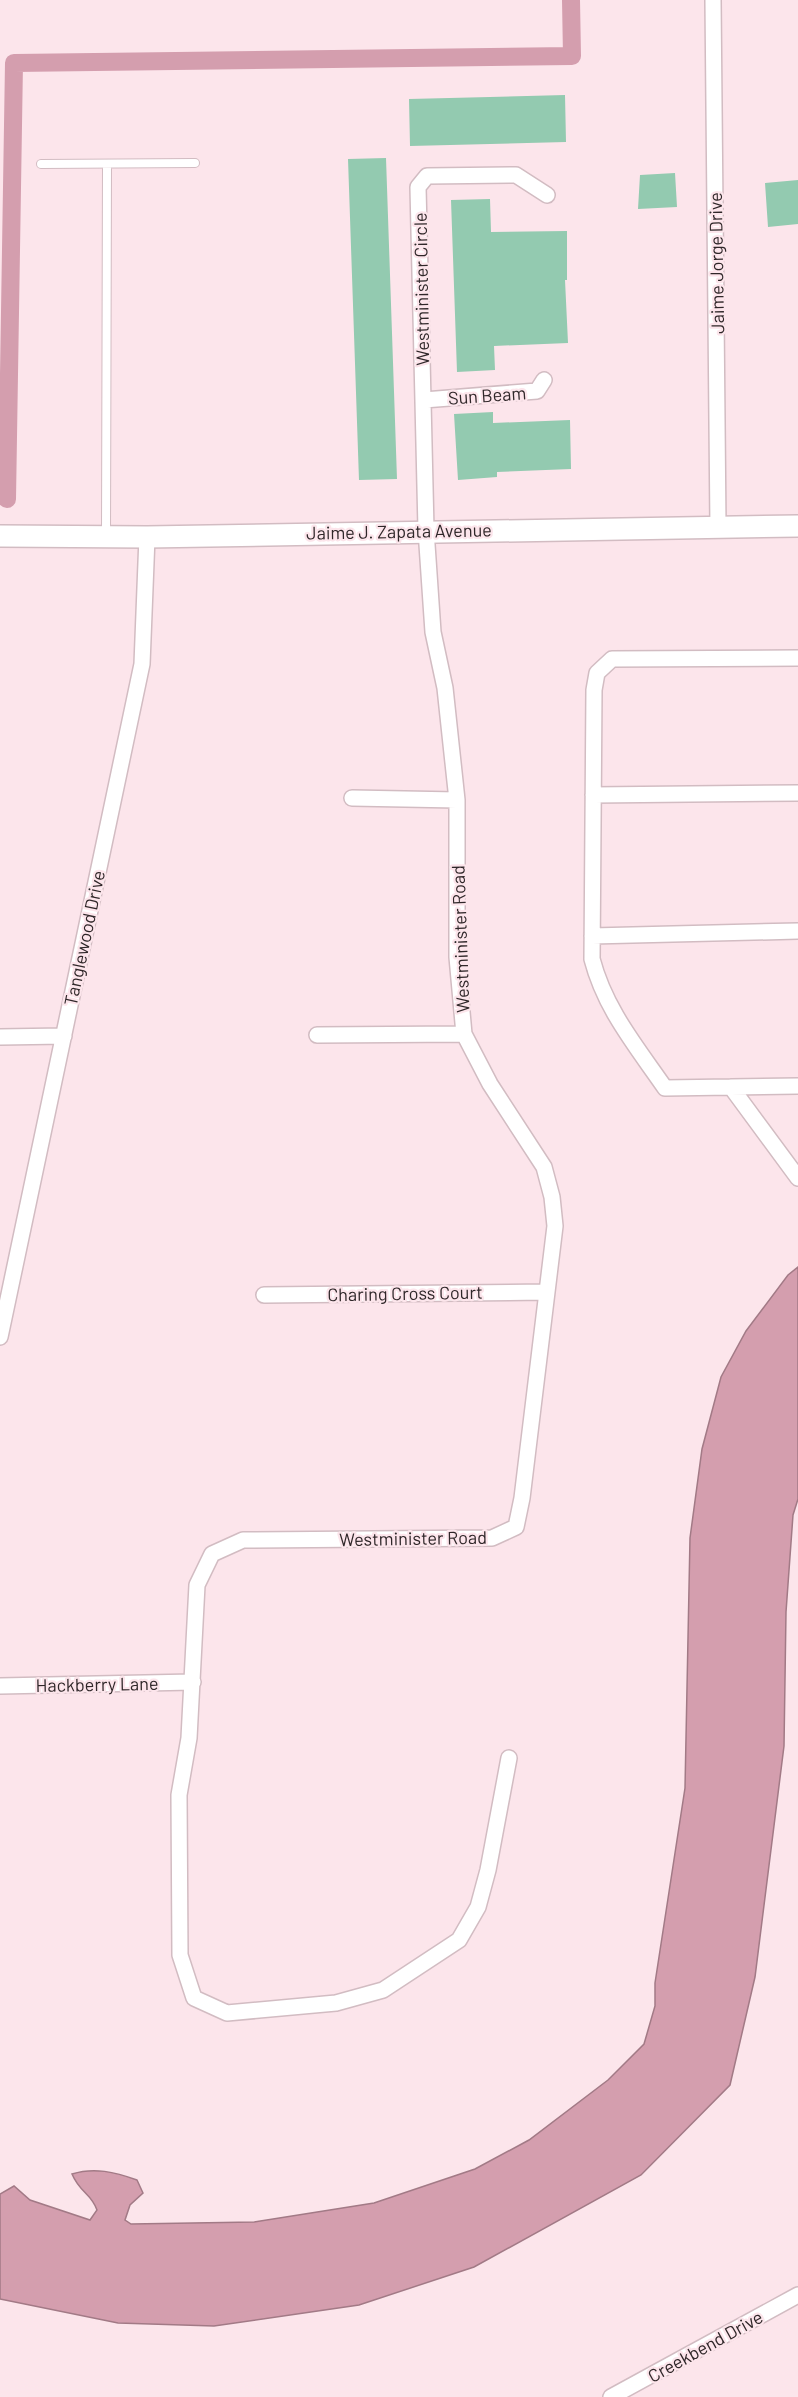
<svg xmlns="http://www.w3.org/2000/svg" width="798" height="2397" font-family="Barlow,sans-serif">
<style>
.water{fill:#d49eae;stroke:#a27a86;stroke-width:1.5}
.lines{fill:none;stroke-linecap:round;stroke-linejoin:round}
.canal{stroke:#d49eae;stroke-width:18}
.building{fill:#93cab0}
.lane-casing{stroke:#d2bcc2;stroke-width:10}
.street-casing{stroke:#d2bcc2;stroke-width:18}
.secondary-casing{stroke:#d2bcc2;stroke-width:24}
.lane{stroke:#fff;stroke-width:8}
.street{stroke:#fff;stroke-width:15}
.secondary{stroke:#fff;stroke-width:21}
.labels{text-anchor:middle;dominant-baseline:central;stroke-width:4.5;stroke-linejoin:round;paint-order:stroke}
.street-label{font-size:18px;fill:#2f2729;stroke:#fce5eb}
</style>
<rect width="100%" height="100%" fill="#fce5eb"/>
<!-- water -->
<path class="water" d="M 798,1267 L 798,1499 L 793,1515 L 786,1612 L 784,1746 L 755,1977 L 730,2085 L 641,2175 L 474,2267 L 359,2305 L 214,2326 L 118,2323 L 0,2299 L 0,2194 L 14,2186 L 30,2200 L 90,2220 L 97,2210 C 91,2193 80,2193 72,2174 C 94,2167 115,2172 137,2180 L 143,2193 L 130,2205 L 125,2220 L 131,2224 L 254,2222 L 374,2203 L 475,2169 L 529,2140 L 608,2080 L 644,2044 L 655,2006 L 655,1983 L 685,1788 L 690,1538 L 702,1449 L 721,1377 L 746,1331 L 788,1275 Z"/>
<g class="lines">
<!-- canal -->
<path class="canal" d="M 7,499 L 14,63 L 572,56 L 571,0"/>
</g>
<!-- building -->
<path class="building" d="M 565,95 L 566,142 L 410,146 L 409,99 Z
M 386,158 L 397,479 L 359,480 L 348,159 Z
M 675,173 L 677,207 L 638,209 L 640,175 Z
M 798,180 L 798,224 L 768,227 L 765,183 Z
M 490,199 L 491,232 L 567,231 L 567,280 L 565,280 L 568,343 L 494,346 L 495,370 L 457,372 L 451,200 Z
M 493,412 L 493,423 L 570,420 L 571,469 L 497,472 L 497,477 L 458,480 L 454,414 Z"/>
<g class="lines">
<defs>
<path id="lane" d="M 41,164 L 195,163
M 106,535 L 107,164"/>
<path id="street" d="M 713,0 L 718,527
M 424,400 L 537,391 L 544,380
M 798,658 L 612,659 L 597,673 L 594,690 L 592,959 C 605,1009 636,1046 665,1088 L 798,1086
M 593,795 L 798,793
M 352,798 L 457,800
M 592,936 L 798,931
M 317,1035 L 464,1034
M 0,1037 L 64,1036
M 731,1087 L 798,1178
M 264,1295 L 546,1292
M 0,1337 L 142,664 L 147,537
M 0,1686 L 193,1682
M 509,1758 L 488,1870 L 478,1907 L 459,1940 L 383,1990 L 336,2003 L 227,2013 L 194,1998 L 180,1955 L 179,1795 L 189,1738 L 197,1585 L 212,1554 L 243,1540 L 492,1538 L 516,1527 L 522,1498 L 555,1226 L 552,1197 L 544,1167 L 490,1084 L 464,1034 L 457,957 L 457,800 L 445,688 L 433,632 L 426,530 L 418,187 L 427,176 L 516,175 L 547,195
M 611,2397 L 798,2295"/>
<path id="secondary" d="M 0,536 L 147,537 L 798,526"/>
</defs>
<!-- lane casing -->
<use href="#lane" class="lane-casing"/>
<!-- street casing -->
<use href="#street" class="street-casing"/>
<!-- secondary casing -->
<use href="#secondary" class="secondary-casing"/>
<!-- lane -->
<use href="#lane" class="lane"/>
<!-- street -->
<use href="#street" class="street"/>
<!-- secondary -->
<use href="#secondary" class="secondary"/>
</g>
<g class="labels">
<!-- street labels -->
<g class="street-label">
<text transform="translate(716 263) rotate(-91)">Jaime Jorge Drive</text>
<text transform="translate(421 289) rotate(-91)">Westminister Circle</text>
<text transform="translate(487 395) rotate(-4)">Sun Beam</text>
<text transform="translate(399 531) rotate(-1)">Jaime J. Zapata Avenue</text>
<text transform="translate(84 938) rotate(-78)">Tanglewood Drive</text>
<text transform="translate(460 939) rotate(-92)">Westminister Road</text>
<text transform="translate(405 1293) rotate(-1)">Charing Cross Court</text>
<text transform="translate(413 1538) rotate(-1)">Westminister Road</text>
<text transform="translate(97 1684) rotate(-1)">Hackberry Lane</text>
<text transform="translate(705 2346) rotate(-29)">Creekbend Drive</text>
</g>
</g>
</svg>
